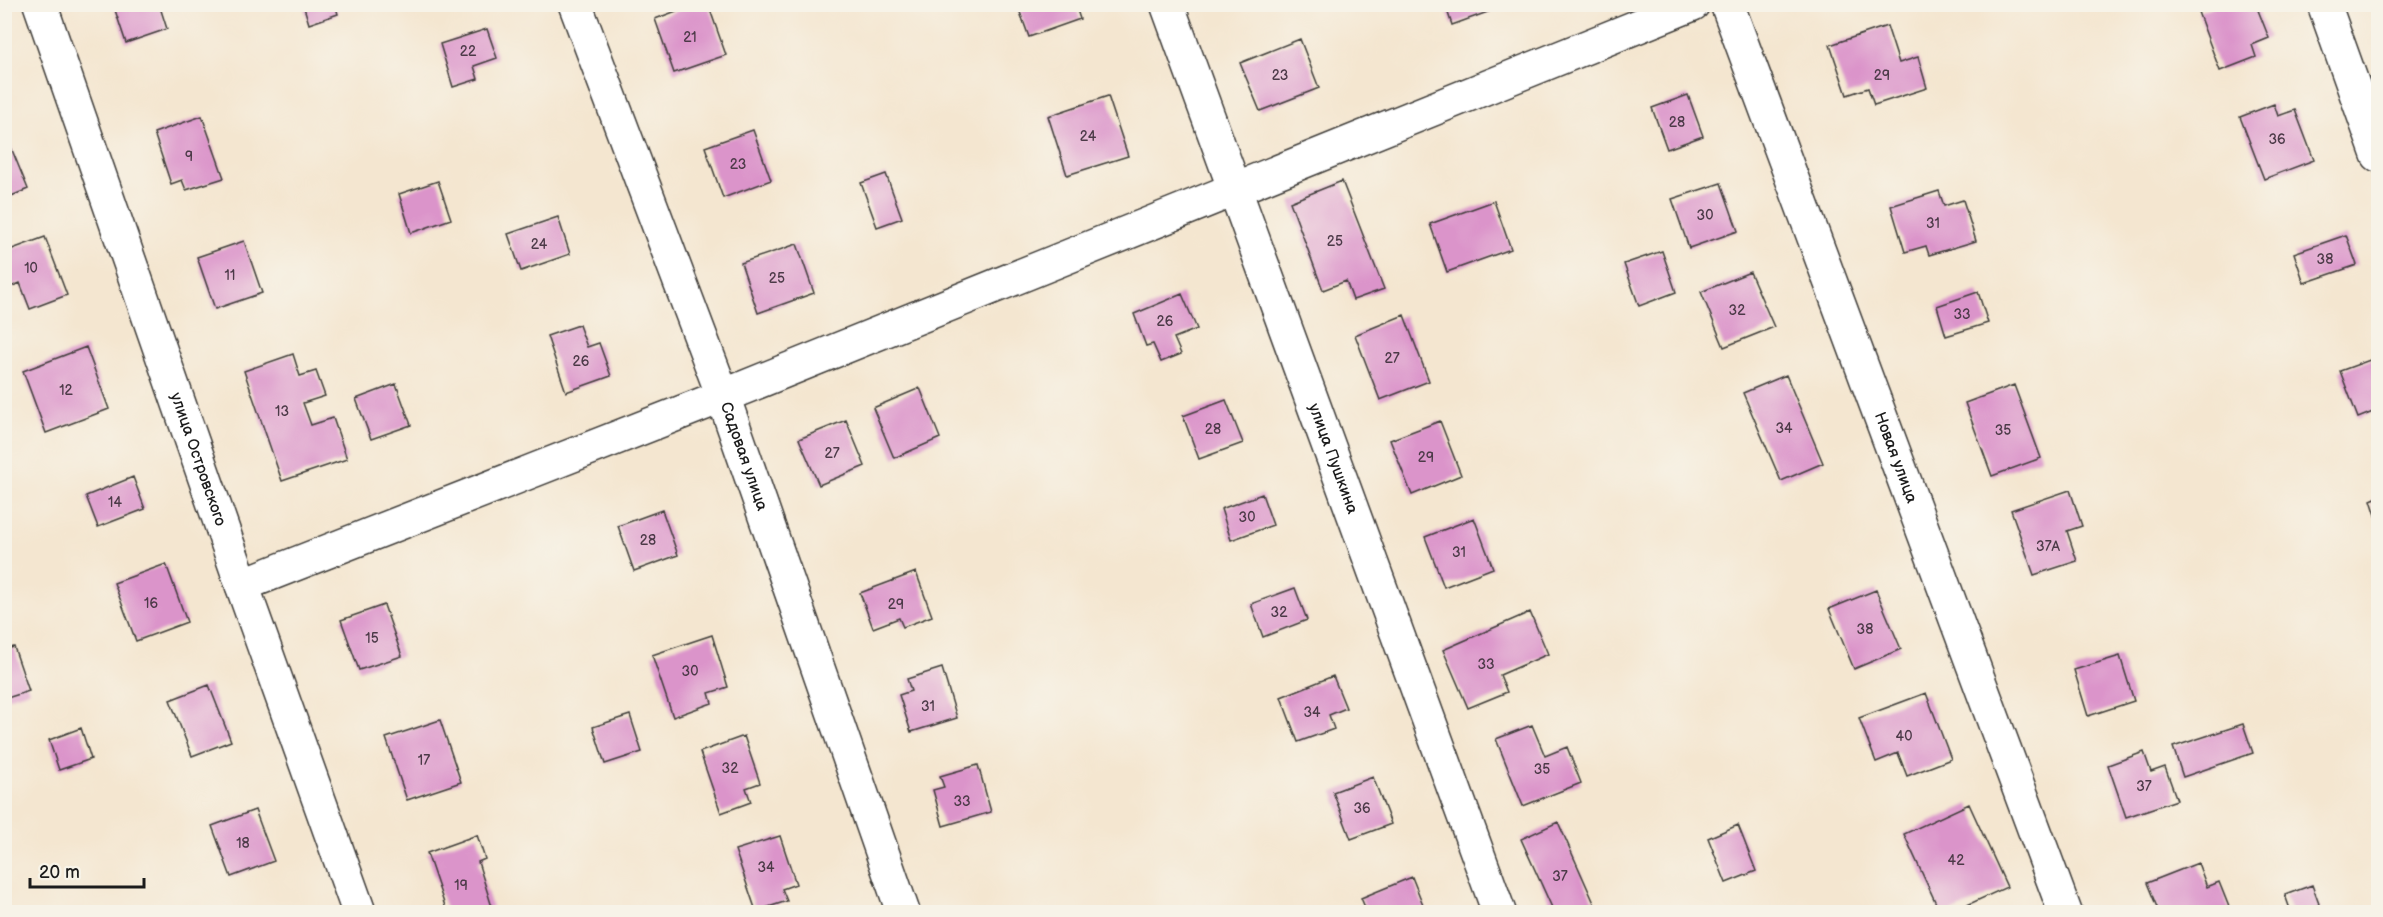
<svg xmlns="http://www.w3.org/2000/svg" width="2383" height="917" font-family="'Balsamiq Sans',sans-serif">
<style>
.building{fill:#db94ca}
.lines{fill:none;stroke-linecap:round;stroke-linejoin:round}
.minor-casing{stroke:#3c3a37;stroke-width:36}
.minor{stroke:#fff;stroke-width:33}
.labels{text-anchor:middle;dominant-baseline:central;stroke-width:4.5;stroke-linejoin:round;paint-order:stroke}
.number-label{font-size:14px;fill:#4c3a48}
.street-label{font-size:16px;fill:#1c1c1c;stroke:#f7f3e8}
</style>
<rect width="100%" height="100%" fill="#f7f3e8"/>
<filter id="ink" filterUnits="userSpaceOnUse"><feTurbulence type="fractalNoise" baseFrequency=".0167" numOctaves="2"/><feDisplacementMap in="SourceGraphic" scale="12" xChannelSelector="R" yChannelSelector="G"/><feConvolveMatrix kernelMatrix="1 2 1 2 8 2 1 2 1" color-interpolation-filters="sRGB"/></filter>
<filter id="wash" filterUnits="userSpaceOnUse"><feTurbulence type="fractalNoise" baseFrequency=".008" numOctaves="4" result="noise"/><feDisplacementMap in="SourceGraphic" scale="24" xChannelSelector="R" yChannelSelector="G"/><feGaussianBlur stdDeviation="1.35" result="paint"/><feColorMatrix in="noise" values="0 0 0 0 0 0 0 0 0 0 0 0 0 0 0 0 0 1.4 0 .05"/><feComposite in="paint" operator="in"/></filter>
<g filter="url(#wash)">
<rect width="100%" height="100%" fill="#f4e6d0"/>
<g id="blocks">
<!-- building -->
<path class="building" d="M 113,4 L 159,4 L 167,29 L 126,43 Z
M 303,4 L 335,4 L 338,14 L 309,24 Z
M 695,4 L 708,4 L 726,55 L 674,73 L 655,19 Z
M 1017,4 L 1075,4 L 1080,19 L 1029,37 Z
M 1445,4 L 1507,4 L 1507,5 L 1452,25 Z
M 2217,5 L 2256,5 L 2269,38 L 2252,45 L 2256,57 L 2220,71 L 2198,12 Z
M 1887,26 L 1899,63 L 1918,57 L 1927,88 L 1874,105 L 1868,88 L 1847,95 L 1830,45 Z
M 487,29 L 497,58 L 474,66 L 478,79 L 453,87 L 440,44 Z
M 1300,39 L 1319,88 L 1260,111 L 1240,63 Z
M 1688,95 L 1703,136 L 1667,149 L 1652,108 Z
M 1108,96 L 1128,156 L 1067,175 L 1048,116 Z
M 2274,104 L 2278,116 L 2295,110 L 2314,160 L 2264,179 L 2240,117 Z
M 202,116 L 224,178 L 186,190 L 182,180 L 171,184 L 154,133 Z
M 753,130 L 771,180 L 723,198 L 705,147 Z
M 10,145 L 28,189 L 4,199 L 4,148 Z
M 886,174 L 902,218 L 877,227 L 861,183 Z
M 438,181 L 451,219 L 411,233 L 399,194 Z
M 1342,181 L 1384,289 L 1353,300 L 1346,281 L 1323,290 L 1290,202 Z
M 1721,183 L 1738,231 L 1689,248 L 1672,199 Z
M 1939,191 L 1944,206 L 1963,200 L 1976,241 L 1929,255 L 1926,246 L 1905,252 L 1891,206 Z
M 1494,201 L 1511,249 L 1447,272 L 1430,224 Z
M 558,217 L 570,254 L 521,271 L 508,234 Z
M 2346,235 L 2357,265 L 2304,283 L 2294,253 Z
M 45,237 L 67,295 L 30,309 L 20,283 L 6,289 L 4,252 Z
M 244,241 L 262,293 L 215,309 L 197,257 Z
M 797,244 L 814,293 L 758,313 L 741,263 Z
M 1662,251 L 1676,292 L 1639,306 L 1624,264 Z
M 1750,272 L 1774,327 L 1724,347 L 1701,292 Z
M 1978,292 L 1988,323 L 1946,336 L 1937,306 Z
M 1182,294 L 1197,329 L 1174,338 L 1181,354 L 1161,362 L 1153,344 L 1146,346 L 1134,314 Z
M 1404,315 L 1429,381 L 1380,400 L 1355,335 Z
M 579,325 L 587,347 L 599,343 L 611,376 L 566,392 L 547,336 Z
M 86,347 L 109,409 L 46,433 L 23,371 Z
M 293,354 L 300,376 L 316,371 L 325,396 L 303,403 L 311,425 L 333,418 L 347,459 L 282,481 L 244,371 Z
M 2378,357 L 2378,410 L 2358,418 L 2340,371 Z
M 1786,375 L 1823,463 L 1781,481 L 1743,393 Z
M 396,384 L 411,425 L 371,439 L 356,399 Z
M 2014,385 L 2041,458 L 1992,476 L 1965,403 Z
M 920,388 L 940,438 L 894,458 L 873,408 Z
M 1226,400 L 1243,443 L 1199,459 L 1183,416 Z
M 846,420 L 865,466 L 819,485 L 799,439 Z
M 1440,421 L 1461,475 L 1412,495 L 1390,440 Z
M 133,477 L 145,509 L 98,527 L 86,496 Z
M 2070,490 L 2082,526 L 2067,531 L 2077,561 L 2034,575 L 2011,510 Z
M 1262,494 L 1273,525 L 1231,540 L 1221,509 Z
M 2378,497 L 2378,521 L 2371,500 Z
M 662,510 L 678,555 L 634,571 L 618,526 Z
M 1474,518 L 1493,568 L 1444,587 L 1425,537 Z
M 166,564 L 187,622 L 136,641 L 114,583 Z
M 916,572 L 932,616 L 903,627 L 899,618 L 873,628 L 860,593 Z
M 1295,588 L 1307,620 L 1263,637 L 1251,604 Z
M 1876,590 L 1901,649 L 1854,669 L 1829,609 Z
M 384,605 L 402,656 L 359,670 L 341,620 Z
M 1530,612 L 1548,654 L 1500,675 L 1507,692 L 1468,708 L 1443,650 Z
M 712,635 L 728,687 L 709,693 L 712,703 L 673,717 L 652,655 Z
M 14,647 L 29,691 L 4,699 L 4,650 Z
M 2120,656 L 2134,701 L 2088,716 L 2074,670 Z
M 942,668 L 957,718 L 911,732 L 899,695 L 911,691 L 907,679 Z
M 1333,676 L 1346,708 L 1329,715 L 1334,729 L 1298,742 L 1281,697 Z
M 209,685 L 231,741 L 192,756 L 170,700 Z
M 1926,693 L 1951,759 L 1907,776 L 1898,753 L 1876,762 L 1859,718 Z
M 630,715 L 642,752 L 605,764 L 593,727 Z
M 440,720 L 461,782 L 407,800 L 386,738 Z
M 2243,724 L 2253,753 L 2183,777 L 2173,747 Z
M 1532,725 L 1545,756 L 1567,747 L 1581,783 L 1523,806 L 1496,739 Z
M 81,728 L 91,759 L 59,770 L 49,740 Z
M 744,736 L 760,783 L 746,788 L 751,802 L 721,813 L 700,752 Z
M 2144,752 L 2151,772 L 2165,767 L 2177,800 L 2126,817 L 2108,765 Z
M 978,765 L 991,812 L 943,826 L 933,790 L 944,787 L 940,776 Z
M 1373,777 L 1391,824 L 1351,839 L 1333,792 Z
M 1969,804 L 2007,887 L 1952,912 L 1940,912 L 1904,834 Z
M 255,810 L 274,861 L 231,877 L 212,826 Z
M 1558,822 L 1598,912 L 1554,912 L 1521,839 Z
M 1738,825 L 1756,871 L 1726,883 L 1708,838 Z
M 477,835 L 485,859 L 478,862 L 492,907 L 476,912 L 447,912 L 427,853 Z
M 780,836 L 796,884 L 782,889 L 787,901 L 756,911 L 735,850 Z
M 2198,863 L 2207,887 L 2219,882 L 2231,912 L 2159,912 L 2147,883 Z
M 1412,877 L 1426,912 L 1367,912 L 1361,898 Z
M 2312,885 L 2322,912 L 2291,912 L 2285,895 Z"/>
</g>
</g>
<g filter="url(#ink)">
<use href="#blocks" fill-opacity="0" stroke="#3c3a37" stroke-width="1.5"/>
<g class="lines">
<defs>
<g id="minor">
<path id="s1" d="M 40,4 L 242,585 L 359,912"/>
<path id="s2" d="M 575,4 L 723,396 L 903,912"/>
<path id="s3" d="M 1167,4 L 1499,912"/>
<path id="s4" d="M 1727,4 L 2065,912"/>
<path d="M 2324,4 L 2378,155"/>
<path d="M 242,585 L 723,396 L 1693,4"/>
</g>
</defs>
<!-- minor casing -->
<use href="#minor" class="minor-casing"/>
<!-- minor -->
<use href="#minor" class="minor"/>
</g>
</g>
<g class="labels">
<!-- number labels -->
<g class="number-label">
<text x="690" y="37">21</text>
<text x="468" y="51">22</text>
<text x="1280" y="75">23</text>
<text x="1882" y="75">29</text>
<text x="1677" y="122">28</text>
<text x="1088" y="136">24</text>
<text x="2277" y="139">36</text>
<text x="189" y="156">9</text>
<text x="738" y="164">23</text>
<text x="1705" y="215">30</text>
<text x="1933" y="223">31</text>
<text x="1335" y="241">25</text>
<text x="539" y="244">24</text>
<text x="2325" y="259">38</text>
<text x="31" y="268">10</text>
<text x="230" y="275">11</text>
<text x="777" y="278">25</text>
<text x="1737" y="310">32</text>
<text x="1962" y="314">33</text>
<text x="1165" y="321">26</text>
<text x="1392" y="358">27</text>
<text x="581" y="361">26</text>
<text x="66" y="390">12</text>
<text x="282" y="411">13</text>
<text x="1784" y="428">34</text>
<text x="1213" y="429">28</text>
<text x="2003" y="430">35</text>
<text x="832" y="453">27</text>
<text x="1426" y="457">29</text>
<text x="115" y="502">14</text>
<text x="1247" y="517">30</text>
<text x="648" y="540">28</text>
<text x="2048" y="546">37А</text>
<text x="1459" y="552">31</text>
<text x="151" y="603">16</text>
<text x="896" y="604">29</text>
<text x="1279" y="612">32</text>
<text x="1865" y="629">38</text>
<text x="372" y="638">15</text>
<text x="1486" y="664">33</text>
<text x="690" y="671">30</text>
<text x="928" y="706">31</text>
<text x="1312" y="712">34</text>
<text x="1904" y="736">40</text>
<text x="424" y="760">17</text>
<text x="730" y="768">32</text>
<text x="1542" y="769">35</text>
<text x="2144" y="786">37</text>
<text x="962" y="801">33</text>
<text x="1362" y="808">36</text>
<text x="243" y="843">18</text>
<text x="1956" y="860">42</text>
<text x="766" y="867">34</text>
<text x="1560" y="876">37</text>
<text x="461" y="885">19</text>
</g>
<!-- street labels -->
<g class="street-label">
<text stroke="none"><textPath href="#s2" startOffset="483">Садовая улица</textPath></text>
<text stroke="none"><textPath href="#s4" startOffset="484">Новая улица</textPath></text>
<text stroke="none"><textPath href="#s1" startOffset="482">улица Островского</textPath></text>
<text stroke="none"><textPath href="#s3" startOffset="484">улица Пушкина</textPath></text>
</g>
</g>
<!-- margin -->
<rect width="2383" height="917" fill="none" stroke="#f7f3e8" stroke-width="24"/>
<!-- scale -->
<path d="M30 878v9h114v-9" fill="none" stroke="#1c1c1c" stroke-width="3"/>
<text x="39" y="878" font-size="18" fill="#1c1c1c" stroke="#f7f3e8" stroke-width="4.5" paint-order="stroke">20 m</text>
</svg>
